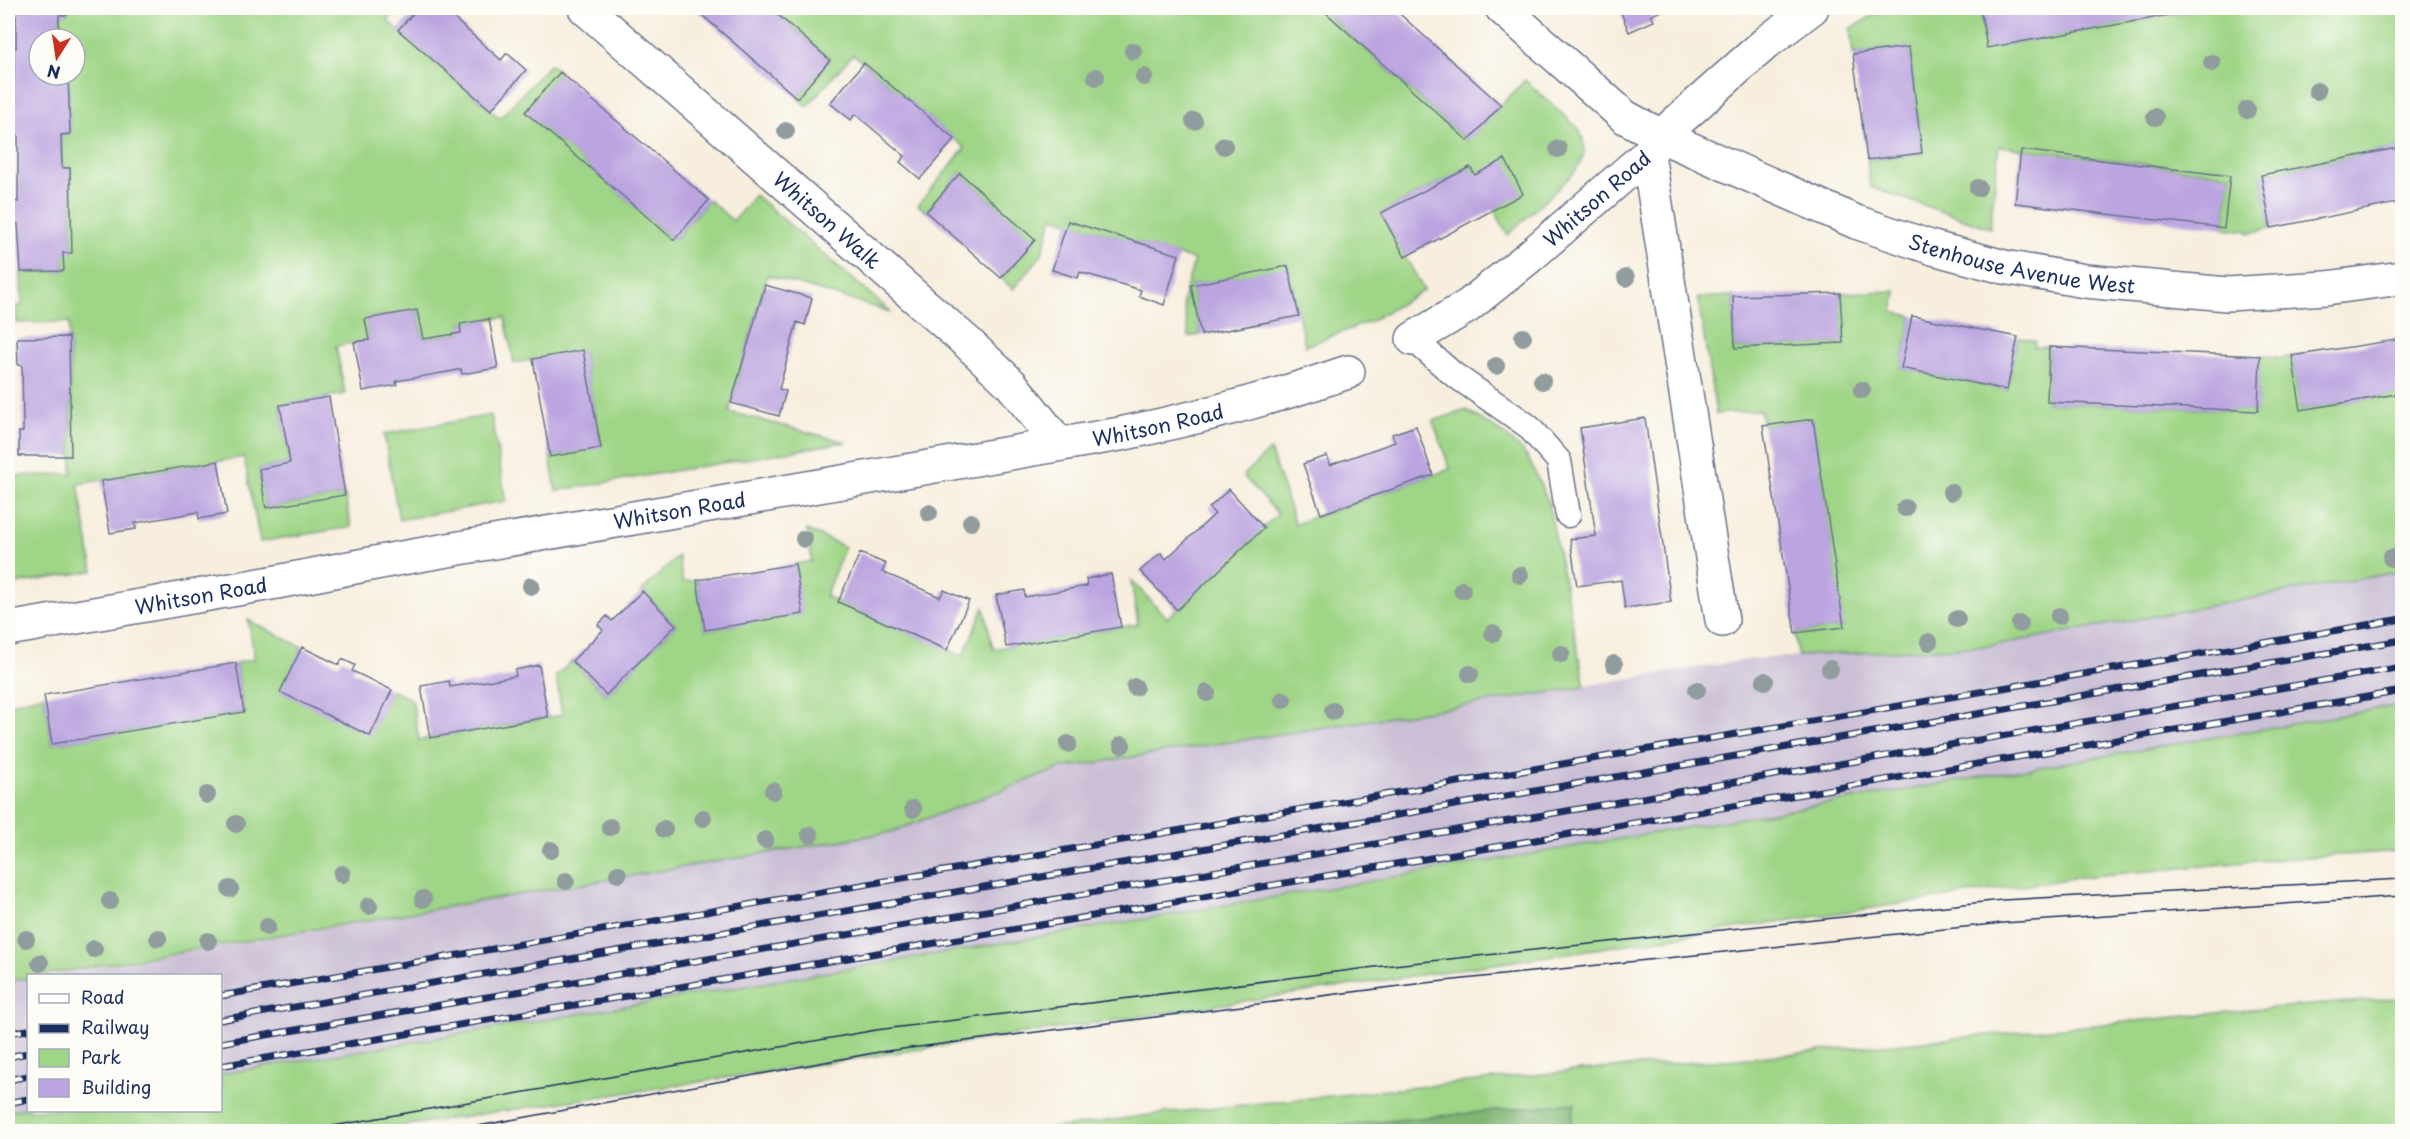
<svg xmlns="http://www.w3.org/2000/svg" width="2410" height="1139" font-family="'Playpen Sans',sans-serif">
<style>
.industrial{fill:#cbbfd5}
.green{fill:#9fd586;stroke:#5d8272;stroke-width:1.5}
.forest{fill:#7fb673;stroke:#4d7268;stroke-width:1.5}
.building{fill:#bba4e0}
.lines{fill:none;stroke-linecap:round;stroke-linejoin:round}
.service-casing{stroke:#68728a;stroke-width:27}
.minor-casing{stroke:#68728a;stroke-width:36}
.service{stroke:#fff;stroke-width:24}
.minor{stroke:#fff;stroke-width:33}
.tram{stroke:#1b2f5e;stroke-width:1.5}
.rail-casing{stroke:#1b2f5e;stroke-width:7}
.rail{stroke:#fdfcf7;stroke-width:4.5;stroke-dasharray:14;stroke-linecap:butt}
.tree{fill:#909c9d}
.labels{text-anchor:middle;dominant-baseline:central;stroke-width:4.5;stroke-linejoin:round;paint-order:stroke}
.street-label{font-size:20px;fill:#1b2f5e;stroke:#fdfcf7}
</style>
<rect width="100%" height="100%" fill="#fdfcf7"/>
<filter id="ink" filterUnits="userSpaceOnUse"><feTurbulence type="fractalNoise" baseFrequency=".0167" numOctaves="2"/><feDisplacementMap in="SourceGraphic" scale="12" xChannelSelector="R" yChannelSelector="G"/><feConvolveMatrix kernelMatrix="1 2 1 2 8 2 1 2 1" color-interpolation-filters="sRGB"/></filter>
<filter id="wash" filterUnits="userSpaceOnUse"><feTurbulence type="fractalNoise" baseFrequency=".008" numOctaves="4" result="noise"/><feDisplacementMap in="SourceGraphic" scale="24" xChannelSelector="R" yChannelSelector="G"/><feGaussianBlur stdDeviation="1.35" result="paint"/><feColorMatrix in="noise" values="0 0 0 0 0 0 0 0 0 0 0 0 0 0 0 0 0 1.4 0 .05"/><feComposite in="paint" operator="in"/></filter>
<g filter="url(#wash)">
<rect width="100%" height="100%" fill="#f7eedd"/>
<!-- industrial -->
<path class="industrial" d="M 2402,571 L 2402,705 L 2244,733 L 221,1074 L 220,976 L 48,976 L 891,832 L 1061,768 L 1753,659 L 1989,646 Z
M 28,979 L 28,1108 L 8,1111 L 8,982 Z"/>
<!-- green -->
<path class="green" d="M 67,8 L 398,8 L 388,21 L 500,118 L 550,64 L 560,72 L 526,112 L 674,240 L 709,200 L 733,221 L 755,195 L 891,312 L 767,275 L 729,412 L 846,442 L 556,491 L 550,457 L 601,447 L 583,351 L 514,363 L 505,317 L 460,324 L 461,333 L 423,339 L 417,310 L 366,319 L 369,340 L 336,346 L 345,394 L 280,405 L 290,463 L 259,469 L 266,508 L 345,495 L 351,527 L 260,542 L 244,457 L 78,484 L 93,571 L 8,585 L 8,476 L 72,474 L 69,322 L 17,323 L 16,306 L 22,306 L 21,272 L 64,271 L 63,253 L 72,252 L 70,168 L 62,168 L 61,135 L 70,134 L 68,75 L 75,75 L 75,39 L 59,39 L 59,15 L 67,14 Z
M 770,8 L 1325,8 L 1323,11 L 1467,141 L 1525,80 L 1579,129 C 1588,148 1585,160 1571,176 L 1508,235 L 1470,167 L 1381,213 L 1424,290 L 1371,321 L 1305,346 L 1288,267 L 1191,285 L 1201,335 L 1189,337 L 1183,301 L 1194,260 L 1053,217 L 1041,256 L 1013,289 L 1001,278 L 1035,240 L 960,173 L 926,212 L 918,205 L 965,148 L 853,54 L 807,107 L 797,98 L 830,59 Z
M 1885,8 L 1980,8 L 1987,48 L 2191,11 L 2191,8 L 2402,8 L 2402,147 L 2261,175 L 2271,228 L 2248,233 L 2248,231 L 2224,228 L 2230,175 L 1999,146 L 1990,228 L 1870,187 L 1867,160 L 1922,153 L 1909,47 L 1853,54 L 1850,29 Z
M 1896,291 L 1893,312 L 1912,316 L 1901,368 L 2007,390 L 2018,337 L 2035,341 L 2034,347 L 2049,347 L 2047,402 L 2257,411 L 2260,356 L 2276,357 L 2277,359 L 2292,356 L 2301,410 L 2402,393 L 2402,571 L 1989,646 L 1798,656 L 1795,633 L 1843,627 L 1813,419 L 1763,426 L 1760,410 L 1716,414 L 1698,298 L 1733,296 L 1735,348 L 1842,343 L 1840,293 Z
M 1466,410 L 1504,434 L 1522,450 L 1529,460 L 1548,501 L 1585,687 L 1061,768 L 891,832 L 43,975 L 28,976 L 28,978 L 8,981 L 8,758 L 9,758 L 8,704 L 44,695 L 52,744 L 244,712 L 236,663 L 255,659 L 248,620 L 302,647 L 281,692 L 370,735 L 392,690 L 412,700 L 419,740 L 562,715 L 556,676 L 572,661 L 606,695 L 676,625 L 642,591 L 678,556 L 683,582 L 697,580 L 705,630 L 802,614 L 795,564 L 812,561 L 807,530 L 845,547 L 825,596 L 963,656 L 984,607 L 993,649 L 1138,624 L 1131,580 L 1167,618 L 1278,514 L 1243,476 L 1270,450 L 1295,524 L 1450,469 L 1433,421 Z
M 491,415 L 506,501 L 399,520 L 384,434 Z
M 2402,705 L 2402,851 L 2280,859 L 2081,877 L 368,1131 L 8,1131 L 8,1111 L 28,1108 L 28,1110 L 220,1110 L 221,1074 L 1490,861 Z
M 2402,998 L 2402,1131 L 1025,1132 L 1157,1114 L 1582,1070 L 1738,1059 L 2271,1008 Z"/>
<!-- forest -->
<path class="forest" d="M 1575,1103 L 1570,1131 L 1283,1131 Z"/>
<g id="blocks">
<!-- building -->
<path class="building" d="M 12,8 L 67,8 L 67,15 L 59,15 L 59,39 L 39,39 L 39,75 L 68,75 L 70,134 L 61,135 L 62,168 L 70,168 L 72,253 L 63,253 L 64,271 L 21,272 L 18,224 L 13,224 L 13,201 L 18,202 L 18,135 L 15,135 L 15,104 L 10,104 L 10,82 L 14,82 L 14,48 L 16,48 L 16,16 L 12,16 Z
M 418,8 L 454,8 L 449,14 L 501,60 L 507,53 L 526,70 L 491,110 L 398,30 Z
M 694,8 L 770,8 L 830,60 L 797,98 Z
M 1325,8 L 1393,8 L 1501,105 L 1468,141 L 1323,10 Z
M 1619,8 L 1670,8 L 1651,15 L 1654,21 L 1629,32 Z
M 1980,8 L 2191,8 L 2192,11 L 1987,48 Z
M 1909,47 L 1922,153 L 1867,160 L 1853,54 Z
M 864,63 L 955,139 L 920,179 L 900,162 L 905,156 L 899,151 L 855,114 L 851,120 L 830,103 Z
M 560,72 L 709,200 L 674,240 L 525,112 Z
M 2402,147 L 2402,202 L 2271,228 L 2261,175 Z
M 2021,150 L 2230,176 L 2224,228 L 2015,203 Z
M 1505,159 L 1523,194 L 1405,257 L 1381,213 L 1470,167 L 1475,175 Z
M 960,173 L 1035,240 L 1001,278 L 926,212 Z
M 1068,221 L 1179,255 L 1164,305 L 1139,296 L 1141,290 L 1134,288 L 1080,272 L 1078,278 L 1052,270 Z
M 1288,266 L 1299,316 L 1201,335 L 1191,285 Z
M 765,285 L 812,298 L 805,325 L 797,322 L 781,382 L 779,389 L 786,391 L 779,416 L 731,403 Z
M 1840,293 L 1843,343 L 1735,348 L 1733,296 Z
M 417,310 L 423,339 L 461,333 L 460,324 L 489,319 L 498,368 L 462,374 L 461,369 L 453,371 L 396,381 L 397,385 L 363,391 L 354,342 L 369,340 L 365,319 Z
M 1912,316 L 2018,337 L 2007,390 L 1901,368 Z
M 69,337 L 71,456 L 19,456 L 19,432 L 23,432 L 23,425 L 22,365 L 18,365 L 17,338 Z
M 2402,339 L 2402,393 L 2301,410 L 2292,356 Z
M 2049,347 L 2260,356 L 2258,411 L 2047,402 Z
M 583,350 L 601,448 L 550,457 L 533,359 Z
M 329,397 L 345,495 L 266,508 L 259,469 L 290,463 L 280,405 Z
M 1645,418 L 1671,602 L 1625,608 L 1621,580 L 1577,586 L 1570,539 L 1596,536 L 1580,428 Z
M 1813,419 L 1844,627 L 1795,633 L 1763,426 Z
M 1416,426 L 1433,475 L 1321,514 L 1303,464 L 1327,456 L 1330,465 L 1338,462 L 1395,442 L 1392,434 Z
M 218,461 L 227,514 L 199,519 L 198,512 L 135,523 L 136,529 L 110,533 L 101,481 Z
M 1229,489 L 1264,528 L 1177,610 L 1140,571 L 1161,553 L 1166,559 L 1215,514 L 1209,508 Z
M 860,553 L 886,564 L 882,572 L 940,597 L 944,590 L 969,601 L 947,650 L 838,602 Z
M 795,564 L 803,614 L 705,630 L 697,580 Z
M 1111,574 L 1121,627 L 1006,647 L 996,595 L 1024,590 L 1025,597 L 1087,586 L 1086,579 Z
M 642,591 L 676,625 L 606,695 L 572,661 L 603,630 L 598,625 L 607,616 L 612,621 Z
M 302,647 L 339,665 L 342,659 L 355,665 L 352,671 L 392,690 L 370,736 L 280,692 Z
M 236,663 L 244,712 L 52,744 L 44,695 Z
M 539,665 L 548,717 L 430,738 L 421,686 L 449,681 L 450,687 L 481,682 L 516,676 L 515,670 Z"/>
</g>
</g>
<g filter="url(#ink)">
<use href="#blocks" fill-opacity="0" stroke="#68728a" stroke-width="1.5"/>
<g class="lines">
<defs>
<path id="service" d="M 1413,339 L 1453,374 L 1528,426 L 1559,461 L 1568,515"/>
<g id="minor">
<path id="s1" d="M 585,8 L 969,344 L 1011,384 L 1059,444"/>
<path id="s2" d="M 1502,8 L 1625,117 L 1661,136 L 1856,222 L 1933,248 L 2004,267 L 2085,281 L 2227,294 L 2326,288 L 2402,278"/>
<path d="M 1648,154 L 1722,620"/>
<path id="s3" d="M 1413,339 L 1468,306 L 1529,257 L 1648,154 L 1661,136 L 1767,42 L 1812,8"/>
<path id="s4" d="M 8,629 L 277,582 L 396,559 L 1120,434 C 1198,418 1273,398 1348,372"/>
</g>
</defs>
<!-- service casing -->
<use href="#service" class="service-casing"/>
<!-- minor casing -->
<use href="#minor" class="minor-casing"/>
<!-- service -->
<use href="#service" class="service"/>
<!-- minor -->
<use href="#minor" class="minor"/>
<!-- tram -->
<path class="tram" d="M 299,1132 L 876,1030 L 1375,967 L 2002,900 L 2402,879
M 446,1132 L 879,1052 L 1416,984 L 2003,923 L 2402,896"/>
<defs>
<path id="rail" d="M 220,996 L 2402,619
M 220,1020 L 2402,640
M 8,1033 L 28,1030
M 220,1043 L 2402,667
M 8,1057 L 28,1053
M 220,1066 L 2402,691
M 8,1080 L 28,1076
M 8,1103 L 28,1099"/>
</defs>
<!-- rail casing -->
<use href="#rail" class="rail-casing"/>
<!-- rail -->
<use href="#rail" class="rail"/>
</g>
<!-- trees -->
<g class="tree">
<circle cx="1133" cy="51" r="9"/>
<circle cx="2212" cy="63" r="9"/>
<circle cx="1096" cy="77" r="9"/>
<circle cx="1144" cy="77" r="9"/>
<circle cx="2317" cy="91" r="9"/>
<circle cx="2247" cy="110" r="9"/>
<circle cx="2155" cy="117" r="9"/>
<circle cx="1194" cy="121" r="9"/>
<circle cx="786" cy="131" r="9"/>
<circle cx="1224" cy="146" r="9"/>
<circle cx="1558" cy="149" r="9"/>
<circle cx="1978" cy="188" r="9"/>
<circle cx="1626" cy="278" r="9"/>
<circle cx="1523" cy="337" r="9"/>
<circle cx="1496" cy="366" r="9"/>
<circle cx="1542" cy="381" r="9"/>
<circle cx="1862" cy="390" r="9"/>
<circle cx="1951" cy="492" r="9"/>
<circle cx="1905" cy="508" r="9"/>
<circle cx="929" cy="513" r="9"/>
<circle cx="971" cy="522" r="9"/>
<circle cx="804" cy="539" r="9"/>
<circle cx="2391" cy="558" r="9"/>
<circle cx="1520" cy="575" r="9"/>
<circle cx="531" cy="586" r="9"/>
<circle cx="1462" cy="590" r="9"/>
<circle cx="2059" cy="616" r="9"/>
<circle cx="1957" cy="619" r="9"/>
<circle cx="2020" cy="624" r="9"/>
<circle cx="1493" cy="633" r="9"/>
<circle cx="1929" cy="642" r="9"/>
<circle cx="1561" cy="654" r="9"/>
<circle cx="1614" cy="664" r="9"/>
<circle cx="1830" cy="669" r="9"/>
<circle cx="1470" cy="674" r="9"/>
<circle cx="1765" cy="681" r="9"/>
<circle cx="1135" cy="687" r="9"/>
<circle cx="1697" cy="690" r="9"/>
<circle cx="1207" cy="693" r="9"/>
<circle cx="1283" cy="700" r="9"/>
<circle cx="1333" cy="711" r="9"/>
<circle cx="1068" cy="744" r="9"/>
<circle cx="1122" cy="745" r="9"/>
<circle cx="773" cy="791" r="9"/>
<circle cx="207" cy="795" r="9"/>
<circle cx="913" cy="809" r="9"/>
<circle cx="703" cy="818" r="9"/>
<circle cx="236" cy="824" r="9"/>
<circle cx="610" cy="827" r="9"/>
<circle cx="664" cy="829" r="9"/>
<circle cx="810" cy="835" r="9"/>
<circle cx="765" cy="840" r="9"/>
<circle cx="551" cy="850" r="9"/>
<circle cx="342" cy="874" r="9"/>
<circle cx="618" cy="874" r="9"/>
<circle cx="566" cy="881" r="9"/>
<circle cx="230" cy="889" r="9"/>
<circle cx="423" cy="899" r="9"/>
<circle cx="110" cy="901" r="9"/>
<circle cx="369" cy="906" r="9"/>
<circle cx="267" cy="927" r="9"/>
<circle cx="158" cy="938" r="9"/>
<circle cx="26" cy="939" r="9"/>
<circle cx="208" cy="941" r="9"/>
<circle cx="94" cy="949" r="9"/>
<circle cx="40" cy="963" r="9"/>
</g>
</g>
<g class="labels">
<!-- street labels -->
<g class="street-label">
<text stroke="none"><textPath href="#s3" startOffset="232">Whitson Road</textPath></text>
<text stroke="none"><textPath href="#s1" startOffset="322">Whitson Walk</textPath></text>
<text stroke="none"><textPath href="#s2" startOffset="590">Stenhouse Avenue West</textPath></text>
<text stroke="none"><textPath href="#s4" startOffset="1168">Whitson Road</textPath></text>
<text stroke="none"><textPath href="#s4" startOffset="682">Whitson Road</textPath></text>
<text stroke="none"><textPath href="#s4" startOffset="196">Whitson Road</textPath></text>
</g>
</g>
<!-- margin -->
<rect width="2410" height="1139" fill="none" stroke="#fdfcf7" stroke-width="30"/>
<!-- legend -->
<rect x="27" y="974" width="195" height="138" fill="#fdfcf7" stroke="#a3aaba" stroke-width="1.5"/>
<rect x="39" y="994" width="30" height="9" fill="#ffffff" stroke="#a3aaba" stroke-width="1.5"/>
<text x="81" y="1004" font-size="18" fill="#1b2f5e">Road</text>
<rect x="39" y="1024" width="30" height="9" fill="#1b2f5e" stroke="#a3aaba" stroke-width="1.5"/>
<text x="81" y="1034" font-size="18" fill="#1b2f5e">Railway</text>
<rect x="39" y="1049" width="30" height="18" fill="#9fd586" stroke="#a3aaba" stroke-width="1.5"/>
<text x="81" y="1064" font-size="18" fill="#1b2f5e">Park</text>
<rect x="39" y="1079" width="30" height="18" fill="#bba4e0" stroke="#a3aaba" stroke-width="1.5"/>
<text x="81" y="1094" font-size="18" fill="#1b2f5e">Building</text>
<!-- north arrow -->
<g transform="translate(57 57) rotate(192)"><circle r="28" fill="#fdfcf7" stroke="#a3aaba" stroke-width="1.5"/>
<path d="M0-4.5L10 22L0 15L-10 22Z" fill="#c8321e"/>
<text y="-9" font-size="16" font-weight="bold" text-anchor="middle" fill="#1b2f5e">N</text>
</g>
</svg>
